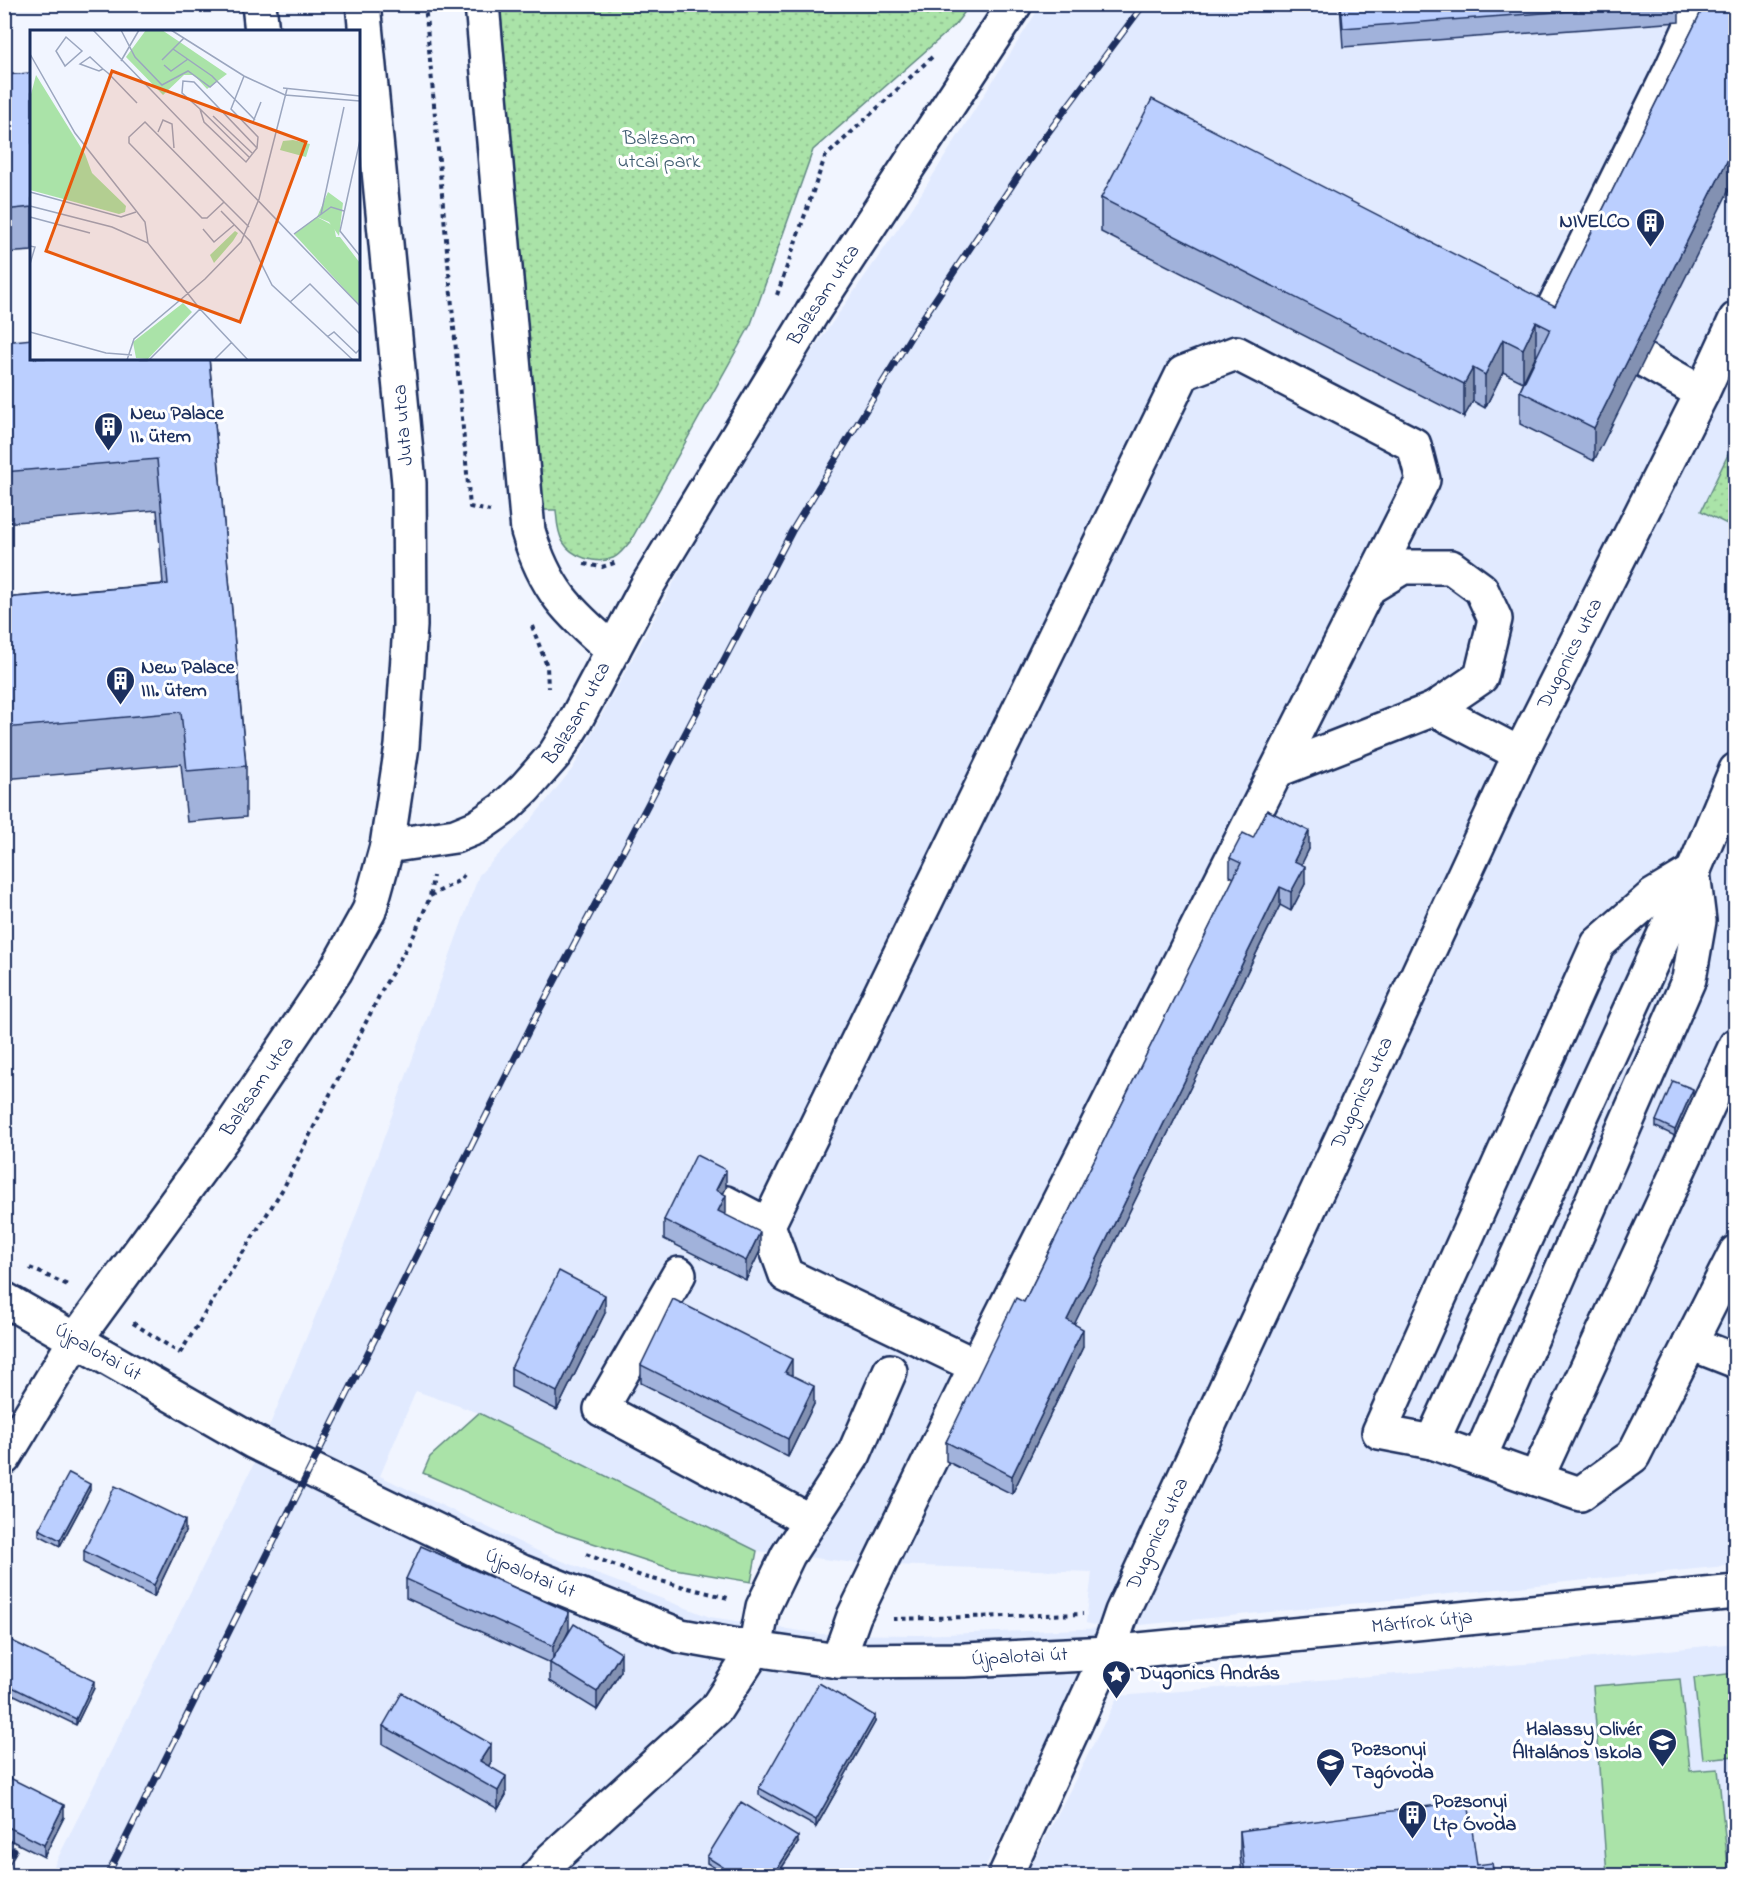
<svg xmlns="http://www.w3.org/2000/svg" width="1740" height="1880" font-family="'Indie Flower',sans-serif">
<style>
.built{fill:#e1eaff;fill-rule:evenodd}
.grass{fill:#aae3a8;stroke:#628983;stroke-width:1.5}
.park{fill:url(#park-dots);stroke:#628983;stroke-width:1.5}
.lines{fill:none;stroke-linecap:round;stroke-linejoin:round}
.minor-casing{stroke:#1b2f5e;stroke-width:38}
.path{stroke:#1b2f5e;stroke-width:4;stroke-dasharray:4.5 4.5;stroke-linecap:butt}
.minor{stroke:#fff;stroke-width:33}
.rail-casing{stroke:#1b2f5e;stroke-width:7}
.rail{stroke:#fff;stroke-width:4.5;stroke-dasharray:14;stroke-linecap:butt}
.wall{fill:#a1b2db;stroke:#1b2f5e;stroke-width:1.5}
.shaded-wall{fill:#8391b2;stroke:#1b2f5e;stroke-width:1.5}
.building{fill:#bbcfff;stroke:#1b2f5e;stroke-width:1.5}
.labels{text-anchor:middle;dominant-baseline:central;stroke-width:6;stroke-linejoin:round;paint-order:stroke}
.park-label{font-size:20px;fill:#3f5c70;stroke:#fff}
.poi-label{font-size:20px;font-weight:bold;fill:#1b2f5e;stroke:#fff;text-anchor:start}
.street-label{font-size:20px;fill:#1b2f5e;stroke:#fff}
.inset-road{fill:none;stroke:#9ba6bf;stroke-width:1.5}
.view{fill:#e8590c;fill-opacity:0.15;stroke:#e8590c;stroke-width:3}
.inset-edge{fill:none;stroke:#1b2f5e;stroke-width:3}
</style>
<defs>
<pattern id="park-dots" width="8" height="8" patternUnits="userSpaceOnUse" patternTransform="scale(1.5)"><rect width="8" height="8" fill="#aae3a8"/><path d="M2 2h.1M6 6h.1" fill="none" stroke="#92c393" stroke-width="1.8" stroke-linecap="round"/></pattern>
</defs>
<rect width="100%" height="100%" fill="#f1f5ff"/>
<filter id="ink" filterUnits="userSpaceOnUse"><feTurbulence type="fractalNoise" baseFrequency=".0167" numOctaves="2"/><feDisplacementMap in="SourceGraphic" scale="12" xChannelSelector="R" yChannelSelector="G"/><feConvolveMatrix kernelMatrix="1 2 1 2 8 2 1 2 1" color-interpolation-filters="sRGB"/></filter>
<g filter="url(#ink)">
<!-- built -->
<path class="built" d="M 1041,5 L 1735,5 L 1735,1565 L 1111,1628 L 981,1875 L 49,1876 L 251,1470 L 345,1245 L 479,875 L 526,826 L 573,768 L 740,460 L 771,410 L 909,213 ZM 416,1391 L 479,1413 L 757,1551 L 864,1564 L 1092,1572 L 1086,1623 L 1107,1628 L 918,1635 L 820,1634 L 710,1617 L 544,1554 L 380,1476 Z
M 1735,1643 L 1735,1875 L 1026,1876 L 1118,1696 L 1563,1661 Z"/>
<!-- grass -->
<path class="grass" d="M 479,1413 L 757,1551 L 751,1582 L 669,1568 L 553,1530 L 423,1473 L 430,1457 Z
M 1735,1673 L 1735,1756 L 1703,1759 L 1694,1678 Z
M 1680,1679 L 1690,1771 L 1718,1769 L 1729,1875 L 1607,1875 L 1593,1686 Z"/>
<!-- park -->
<path class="park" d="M 500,5 L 970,5 L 954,26 L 813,150 L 751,324 L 630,542 C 625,547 620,555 613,558 C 596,565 572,557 563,542 C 557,532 557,520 556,510 L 544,510 Z
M 1735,440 L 1735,528 L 1701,511 Z"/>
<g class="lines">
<defs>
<g id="minor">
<path d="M 259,4 L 262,32"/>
<path d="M 482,4 L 528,531 C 545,589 568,612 613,650"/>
<path d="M 1552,311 L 1671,70 L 1701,4"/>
<path d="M 1236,353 L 1414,445 L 1423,480 L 976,1366 L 786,1275 L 768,1225 L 1183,373 Z"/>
<path d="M 1644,360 L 1702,393"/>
<path d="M 1434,709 L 1520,754"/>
<path d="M 1278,770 L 1434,709 L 1481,677 L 1495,619 L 1481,589 L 1451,567 L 1403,567 L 1370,587"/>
<path id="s1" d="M 387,846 L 455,836 L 477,827 L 503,809 L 525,788 L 555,754 L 573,725 L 647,586 L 812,313 L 1015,4"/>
<path d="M 1693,872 L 1653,896 L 1598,944 L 1379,1432 L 1432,1442 L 1536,1479 L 1736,1045"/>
<path d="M 726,1203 L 768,1225"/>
<path d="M 679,1274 L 601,1409 L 810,1521"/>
<path id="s2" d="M 4,1299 L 254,1442 L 522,1572 L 681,1636 L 755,1649 L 838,1661 L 965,1660 L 1108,1653 L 1736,1592"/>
<path d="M 1690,1343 L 1736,1361"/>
<path d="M 1432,1442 L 1693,872 L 1736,770"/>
<path id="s3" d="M 4,1458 L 76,1339 L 228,1131 L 335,972 L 369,911 L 387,846 L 402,746 L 410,626 L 409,483 L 363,4"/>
<path d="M 1479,1459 L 1689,979 L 1699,921 L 1693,872"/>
<path d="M 1536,1479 L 1580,1494 L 1633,1456 L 1736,1252"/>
<path d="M 838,1661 L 854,1616 L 976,1366"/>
<path d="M 538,1876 L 552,1859 L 716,1709 L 755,1649 L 763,1607 L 788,1555 L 854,1454 L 890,1371"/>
<path id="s4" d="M 1005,1876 L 1108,1653 L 1122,1612 L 1520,754 L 1702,393 L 1736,319"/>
</g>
</defs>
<!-- minor casing -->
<use href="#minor" class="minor-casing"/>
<!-- path -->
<path class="path" d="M 425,4 L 470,507 L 490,511
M 777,295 L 825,157 L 932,57
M 584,564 L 602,567 L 617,562
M 532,626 L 547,666 L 548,688
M 430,896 L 460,880 L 466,872
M 30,1268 L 70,1286
M 133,1323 L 180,1353
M 180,1353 L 284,1187 L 382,990 L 414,935 L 430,897 L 433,876
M 586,1554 L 641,1576 L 728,1598
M 893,1619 L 1083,1614"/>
<!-- minor -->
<use href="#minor" class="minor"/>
<defs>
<path id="rail" d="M 4,1867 L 14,1850
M 107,1876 L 530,1028 L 792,531 L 913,333 L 1041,142 L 1144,4"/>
</defs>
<!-- rail casing -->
<use href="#rail" class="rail-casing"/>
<!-- rail -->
<use href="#rail" class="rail"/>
</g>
<!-- wall -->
<path class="wall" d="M 1340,4 L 1679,4 L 1679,22 L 1343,47 Z
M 1705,4 L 1594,461 L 1520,424 L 1520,391 L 1536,355 L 1523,382 L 1503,372 L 1485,408 L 1473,401 L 1464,417 L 1101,232 L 1101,198 L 1555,306 Z
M 32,73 L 32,251 L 4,253 L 4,75 Z
M 4,342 L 209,358 L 246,766 L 246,817 L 187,822 L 181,764 L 4,779 L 4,598 L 163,584 L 157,510 L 4,523 Z
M 1253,838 L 1309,849 L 1301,864 L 1305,884 L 1291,911 L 1280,905 L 1074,1324 L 1083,1347 L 1012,1494 L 946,1461 L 946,1442 L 1024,1302 L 1234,878 L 1230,876 L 1230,858 Z
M 1693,1096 L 1675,1136 L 1656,1127 L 1656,1121 Z
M 726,1188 L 723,1194 L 725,1215 L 760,1251 L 746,1280 L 664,1239 L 664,1220 Z
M 605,1313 L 557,1410 L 511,1387 L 511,1368 Z
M 641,1365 L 792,1375 L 814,1404 L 788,1457 L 641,1383 Z
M 90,1490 L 60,1546 L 39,1535 L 39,1529 Z
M 185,1532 L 154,1597 L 84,1563 L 84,1551 Z
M 406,1579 L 569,1630 L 565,1638 L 621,1671 L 597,1710 L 550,1681 L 550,1663 L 406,1598 Z
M 4,1637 L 94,1688 L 76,1725 L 4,1690 Z
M 875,1722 L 816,1827 L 759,1795 L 759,1788 Z
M 383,1726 L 491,1762 L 488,1766 L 506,1795 L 498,1809 L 383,1744 Z
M 4,1775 L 64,1817 L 44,1857 L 4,1837 Z
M 1240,1831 L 1477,1865 L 1494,1875 L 1242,1875 L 1240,1855 Z
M 798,1843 L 777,1875 L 718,1875 L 721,1872 L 707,1863 L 707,1857 Z"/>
<!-- shaded-wall -->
<path class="shaded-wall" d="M 1736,143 L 1736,176 L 1594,461 L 1594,428 Z
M 1536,322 L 1536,355 L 1523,382 L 1523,349 Z
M 1503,339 L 1503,372 L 1485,408 L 1485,375 Z
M 1473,368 L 1473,401 L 1464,417 L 1464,384 Z
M 1309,831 L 1309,849 L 1294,880 L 1294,861 Z
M 1305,866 L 1305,884 L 1291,911 L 1291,892 Z
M 1280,887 L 1280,905 L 1067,1339 L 1067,1320 Z
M 1693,1089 L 1693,1096 L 1675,1136 L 1675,1130 Z
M 726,1170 L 726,1188 L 716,1208 L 716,1190 Z
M 726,1195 L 726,1213 L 718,1229 L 718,1211 Z
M 760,1232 L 760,1251 L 746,1280 L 746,1261 Z
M 605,1295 L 605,1313 L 557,1410 L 557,1392 Z
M 1083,1329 L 1083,1347 L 1012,1494 L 1012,1476 Z
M 792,1359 L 792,1378 L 785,1372 Z
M 814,1386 L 814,1404 L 788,1457 L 788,1439 Z
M 90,1484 L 90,1490 L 60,1546 L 60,1540 Z
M 185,1520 L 185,1532 L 154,1597 L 154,1585 Z
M 569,1612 L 569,1630 L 553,1664 L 553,1646 Z
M 621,1653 L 621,1671 L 597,1710 L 597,1692 Z
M 94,1681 L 94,1688 L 76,1725 L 76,1719 Z
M 875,1716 L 875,1722 L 816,1827 L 816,1820 Z
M 491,1744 L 491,1762 L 480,1780 L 480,1761 Z
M 506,1776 L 506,1795 L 498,1809 L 498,1791 Z
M 64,1805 L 64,1817 L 44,1857 L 44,1845 Z
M 798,1837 L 798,1843 L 777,1875 L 773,1875 Z"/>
<!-- building -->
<path class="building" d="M 1341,4 L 1662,4 L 1343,28 Z
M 1705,4 L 1736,4 L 1736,143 L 1594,428 L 1520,391 L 1550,329 L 1536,322 L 1523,349 L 1503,339 L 1485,375 L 1473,368 L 1464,384 L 1101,198 L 1152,99 L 1555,306 Z
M 32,73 L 32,207 L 4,210 L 4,75 Z
M 32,339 L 32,358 L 209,358 L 246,766 L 187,771 L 181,712 L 4,728 L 4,598 L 168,584 L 157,459 L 4,472 L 4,342 Z
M 1267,810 L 1309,831 L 1294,861 L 1305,866 L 1291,892 L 1280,887 L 1067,1320 L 1083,1329 L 1012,1476 L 946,1442 L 1016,1298 L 1024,1302 L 1241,863 L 1230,858 L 1243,833 L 1253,838 Z
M 1673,1081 L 1693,1089 L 1675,1130 L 1656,1121 Z
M 696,1155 L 726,1170 L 716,1190 L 726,1195 L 718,1211 L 760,1232 L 746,1261 L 664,1220 Z
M 559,1271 L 605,1295 L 557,1392 L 511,1368 Z
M 673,1299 L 792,1359 L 785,1372 L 814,1386 L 788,1439 L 641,1365 Z
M 69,1473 L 90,1484 L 60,1540 L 39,1529 Z
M 115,1486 L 185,1520 L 154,1585 L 84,1551 Z
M 421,1546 L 569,1612 L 553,1646 L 406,1579 Z
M 574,1624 L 621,1653 L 597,1692 L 550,1663 Z
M 4,1637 L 94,1681 L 76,1719 L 4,1683 Z
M 819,1683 L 875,1716 L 816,1820 L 759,1788 Z
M 402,1693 L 491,1744 L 480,1761 L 506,1776 L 498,1791 L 383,1726 Z
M 4,1775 L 64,1805 L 44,1845 L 4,1825 Z
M 1468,1801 L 1477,1865 L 1492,1863 L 1494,1875 L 1245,1875 L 1240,1831 Z
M 741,1802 L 798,1837 L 773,1875 L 718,1875 L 723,1867 L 707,1857 Z"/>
</g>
<!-- icons -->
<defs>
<symbol id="building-pin" viewBox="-11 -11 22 30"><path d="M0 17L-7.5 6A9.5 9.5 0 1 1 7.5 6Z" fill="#1b2f5e" stroke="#fff"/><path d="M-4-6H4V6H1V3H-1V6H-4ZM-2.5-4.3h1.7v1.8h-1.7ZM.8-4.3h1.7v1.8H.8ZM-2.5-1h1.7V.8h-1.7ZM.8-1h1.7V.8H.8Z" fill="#fff"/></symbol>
<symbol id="sight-pin" viewBox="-11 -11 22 30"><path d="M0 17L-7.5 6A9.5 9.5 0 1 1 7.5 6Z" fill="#1b2f5e" stroke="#fff"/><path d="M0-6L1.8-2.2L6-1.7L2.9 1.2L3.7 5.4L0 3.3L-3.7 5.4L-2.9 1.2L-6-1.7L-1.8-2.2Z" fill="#fff"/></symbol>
<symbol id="school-pin" viewBox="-11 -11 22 30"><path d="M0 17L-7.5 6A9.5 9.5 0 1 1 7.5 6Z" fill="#1b2f5e" stroke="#fff"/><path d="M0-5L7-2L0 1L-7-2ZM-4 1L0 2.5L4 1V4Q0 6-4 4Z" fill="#fff"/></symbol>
</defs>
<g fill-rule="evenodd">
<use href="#building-pin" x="1634" y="206" width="33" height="45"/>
<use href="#building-pin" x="92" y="410" width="33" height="45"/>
<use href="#building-pin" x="104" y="664" width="33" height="45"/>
<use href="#sight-pin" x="1100" y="1658" width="33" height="45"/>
<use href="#school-pin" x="1646" y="1726" width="33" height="45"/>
<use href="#school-pin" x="1314" y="1746" width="33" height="45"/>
<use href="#building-pin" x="1396" y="1798" width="33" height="45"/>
</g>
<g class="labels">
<!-- park labels -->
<g class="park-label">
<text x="659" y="139">Balzsam<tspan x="659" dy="23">utcai park</tspan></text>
</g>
<!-- poi labels -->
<g class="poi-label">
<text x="1630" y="222" text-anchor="end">NIVELCO</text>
<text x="130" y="414">New Palace<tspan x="130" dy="23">II. ütem</tspan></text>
<text x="141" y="668">New Palace<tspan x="141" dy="23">III. ütem</tspan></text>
<text x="1137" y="1674">Dugonics András</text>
<text x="1642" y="1730" text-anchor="end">Halassy Olivér<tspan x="1642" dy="23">Általános Iskola</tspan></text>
<text x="1352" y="1750">Pozsonyi<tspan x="1352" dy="23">Tagóvoda</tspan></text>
<text x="1433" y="1802">Pozsonyi<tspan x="1433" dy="23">Ltp Óvoda</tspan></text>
</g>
<!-- street labels -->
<g class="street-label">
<text stroke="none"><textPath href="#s1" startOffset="732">Balzsam utca</textPath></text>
<text transform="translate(404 425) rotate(-95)">Juta utca</text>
<text stroke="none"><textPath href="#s4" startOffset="1347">Dugonics utca</textPath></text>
<text stroke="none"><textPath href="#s1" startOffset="246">Balzsam utca</textPath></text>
<text stroke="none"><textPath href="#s3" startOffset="450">Balzsam utca</textPath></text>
<text stroke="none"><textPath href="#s4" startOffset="861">Dugonics utca</textPath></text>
<text stroke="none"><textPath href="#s2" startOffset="108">Újpalotai út</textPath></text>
<text stroke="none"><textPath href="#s4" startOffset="375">Dugonics utca</textPath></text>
<text stroke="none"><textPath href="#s2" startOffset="594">Újpalotai út</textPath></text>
<text stroke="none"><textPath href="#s2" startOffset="1502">Mártírok útja</textPath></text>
<text stroke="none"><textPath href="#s2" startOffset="1098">Újpalotai út</textPath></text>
</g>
</g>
<!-- overview -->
<g transform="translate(30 30)">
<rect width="330" height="330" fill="#f1f5ff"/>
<path d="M 263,110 L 280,114 L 276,127 L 250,120 L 253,111 ZM 205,201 L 208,203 L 203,211 L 184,233 L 180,225 Z" fill="#aae3a8"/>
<path d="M 287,187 L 304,196 L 306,207 L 310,207 L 330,233 L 330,276 L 264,204 Z" fill="#aae3a8"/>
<path d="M 116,0 L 132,0 L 197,44 L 177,59 L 164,45 L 154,45 L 133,65 L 96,27 ZM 6,45 L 55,124 L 62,143 L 96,176 L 95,182 L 89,184 L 0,160 L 0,68 ZM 298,162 L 313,173 L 309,206 L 299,192 L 287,187 ZM 153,273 L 162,282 L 118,329 L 106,328 L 103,312 Z" fill="#aae3a8"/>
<path class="inset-road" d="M 63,0 L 330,276M 91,0 L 105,27 L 132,55 L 158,41 L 180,57 L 187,51M 141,0 L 214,46 L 255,65 L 330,71M 36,7 L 52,21 L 35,36 L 26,21 ZM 143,19 L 182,46 L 225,90M 0,24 L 45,103 L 115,192 L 118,213M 132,30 L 154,8M 91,31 L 109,0M 134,35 L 141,41 L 158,29M 73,39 L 69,41 L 50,34 L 60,27 L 73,39 L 78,43 L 107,73M 214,46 L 201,79 L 228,107 L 227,118M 253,58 L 330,66M 170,79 L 174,92 L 216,132 L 227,118 L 164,52 L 153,51 L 152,63 L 170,79 L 219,127M 183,86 L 222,123M 115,92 L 194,172 L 177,188 L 172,188 L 99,113 L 99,107 ZM 223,92 L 231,72M 128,102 L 133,90 L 142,94 L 144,118M 330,110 L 310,201 L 330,226M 0,162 L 91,187 L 106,182M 194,172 L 219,197M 0,176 L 82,197 L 118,213 L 170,279 L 218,330M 191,181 L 220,211 L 242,255 L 323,330M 291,184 L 314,77M 0,187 L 60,203M 173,199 L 184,212 L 204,195M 264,204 L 301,177 L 314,181M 0,216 L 5,217 L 0,234M 260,272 L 280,254 L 330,304M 0,302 L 76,323 L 102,325M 297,307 L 304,302 L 326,323 L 330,319M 97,330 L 104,309 L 175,249 L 211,212 L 229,169 L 257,59M 119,330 L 170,279M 184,330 L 202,312"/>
<path class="view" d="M 82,41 L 276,112 L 210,292 L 16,221 Z"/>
<rect width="330" height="330" class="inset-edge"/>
</g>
<!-- margin -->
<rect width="1740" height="1880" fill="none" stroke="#fff" stroke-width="24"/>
<rect x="12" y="12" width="1716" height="1856" fill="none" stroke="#1b2f5e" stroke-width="2" filter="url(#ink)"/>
</svg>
